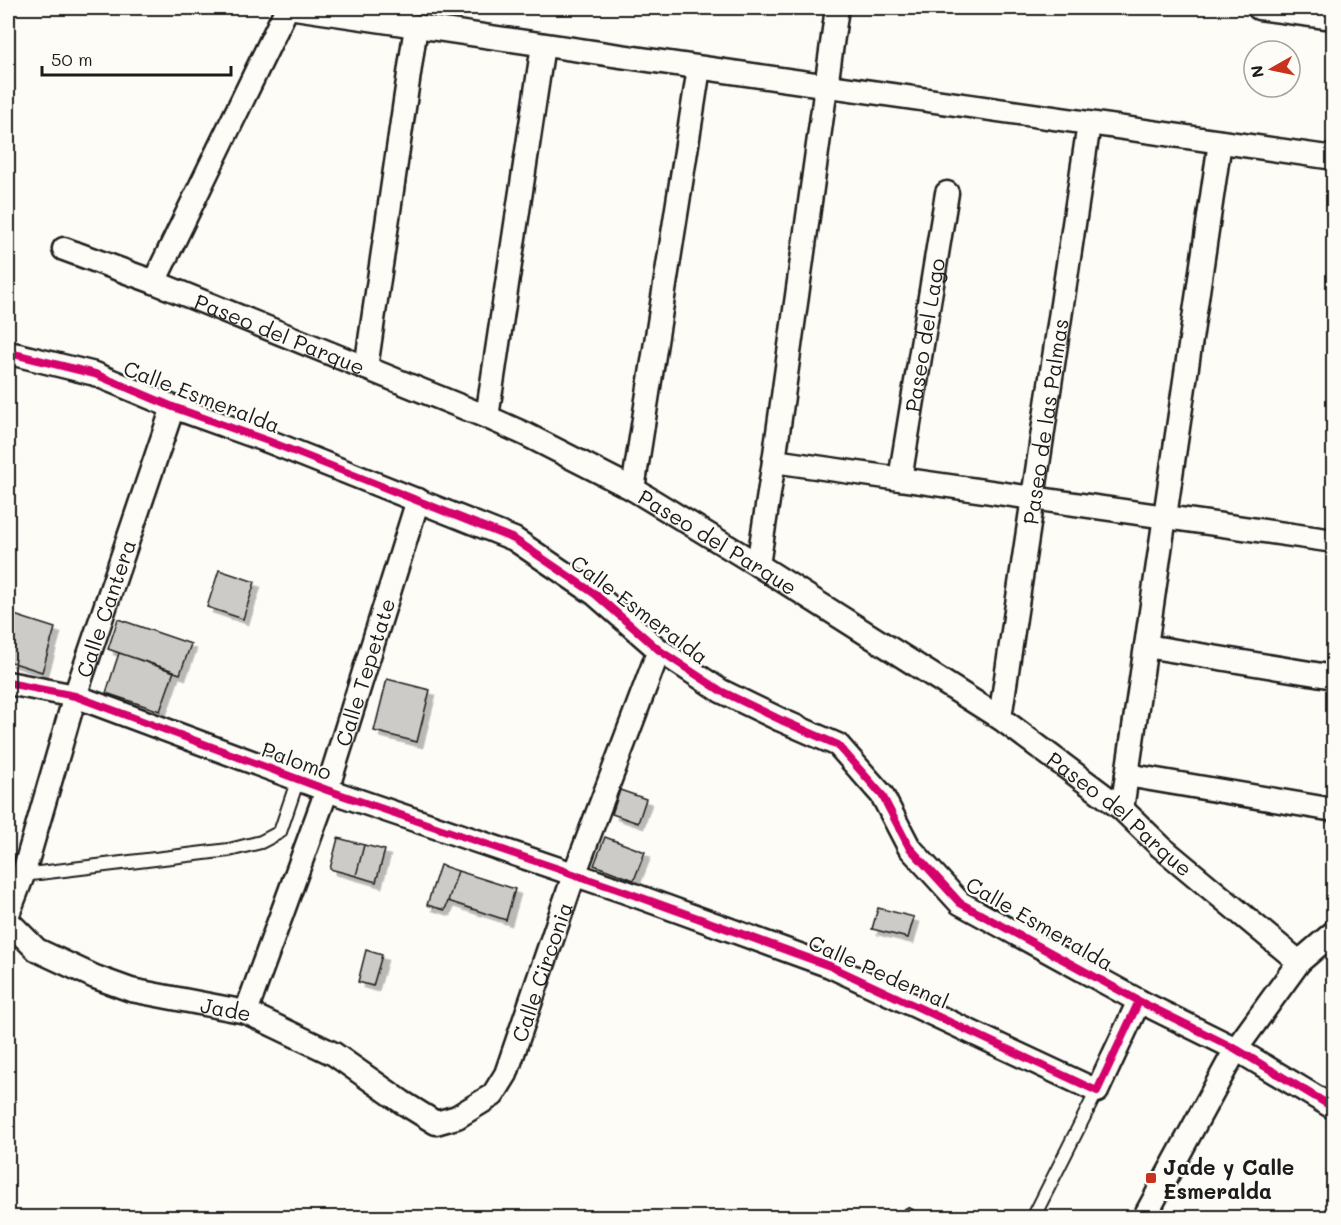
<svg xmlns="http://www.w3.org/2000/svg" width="1341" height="1225" font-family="Mali,sans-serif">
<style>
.building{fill:#cccbc8;stroke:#1c1c1c;stroke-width:1.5;filter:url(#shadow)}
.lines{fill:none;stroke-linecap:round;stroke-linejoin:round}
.lane-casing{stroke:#1c1c1c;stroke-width:16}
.street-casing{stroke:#1c1c1c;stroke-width:27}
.lane{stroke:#fdfcf7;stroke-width:12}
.street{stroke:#fdfcf7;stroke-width:22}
.cycleway-casing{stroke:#fdfcf7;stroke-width:11}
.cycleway{stroke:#d6006c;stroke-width:8}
.poi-dot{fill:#c8321e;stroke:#fdfcf7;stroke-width:2}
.labels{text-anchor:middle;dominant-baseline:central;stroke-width:4.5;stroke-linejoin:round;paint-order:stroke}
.street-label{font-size:21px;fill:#1c1c1c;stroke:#fdfcf7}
.poi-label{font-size:21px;font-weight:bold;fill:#1c1c1c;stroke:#fdfcf7;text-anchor:start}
</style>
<defs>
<filter id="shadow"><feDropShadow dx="5.5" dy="5.5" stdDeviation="0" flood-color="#0004"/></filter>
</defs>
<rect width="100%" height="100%" fill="#fdfcf7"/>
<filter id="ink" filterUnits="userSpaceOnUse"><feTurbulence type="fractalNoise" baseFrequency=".0167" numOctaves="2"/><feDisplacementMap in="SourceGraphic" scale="12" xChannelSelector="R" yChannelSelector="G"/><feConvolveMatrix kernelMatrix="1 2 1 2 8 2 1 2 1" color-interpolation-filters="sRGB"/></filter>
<g filter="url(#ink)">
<!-- building -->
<path class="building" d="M 219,570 L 255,582 L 243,619 L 207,607 Z
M 8,613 L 55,628 L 42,672 L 8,661 Z
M 118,619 L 191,644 L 180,674 L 108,649 Z
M 119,653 L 174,671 L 160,711 L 106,693 Z
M 387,679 L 430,690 L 417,742 L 374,731 Z
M 620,790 L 646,799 L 638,823 L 612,814 Z
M 605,837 L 645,852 L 634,880 L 594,865 Z
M 338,838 L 364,845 L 356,876 L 330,869 Z
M 364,845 L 385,850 L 376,882 L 356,876 Z
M 440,865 L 458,871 L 445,910 L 427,905 Z
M 458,871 L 515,889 L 506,920 L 448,901 Z
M 878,908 L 914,917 L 908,938 L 872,929 Z
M 366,950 L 382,955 L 373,986 L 358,982 Z"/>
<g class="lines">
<defs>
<path id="lane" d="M 23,875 L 229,850 L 261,842 L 280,832 L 298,779
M 908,1215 L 912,1218
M 1033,1218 L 1097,1091"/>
<g id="street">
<path d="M 295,8 C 641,60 987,109 1334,158"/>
<path d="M 1259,8 L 1334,18"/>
<path id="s1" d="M 64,249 L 154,282 L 487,417 L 525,434 L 633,489 L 758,565 L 1000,718 L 1122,809 L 1161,847 L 1299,962"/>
<path d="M 154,282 L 287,8"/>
<path d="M 8,353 L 18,355 L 95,374 L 173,407 L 268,441 L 514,539 L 595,594 L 659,650 L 721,691 L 781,720 L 838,745 L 882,795 L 909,847 L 960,903 L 1139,1001 L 1236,1049 L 1334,1108"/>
<path d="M 366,368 L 416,26"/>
<path d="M 487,417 L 543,45"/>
<path d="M 774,461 L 1334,541"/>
<path id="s2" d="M 900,479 L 947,193"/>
<path d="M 633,489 L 699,68"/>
<path d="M 758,565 L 774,461 L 837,8"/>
<path d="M 1146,646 L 1334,677"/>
<path d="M 8,683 L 75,696 L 327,790 L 623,891 L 830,966 L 1097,1091 L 1139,1001"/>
<path id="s3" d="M 1000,718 L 1089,124"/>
<path d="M 1127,775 L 1328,809"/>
<path d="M 1122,809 L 1220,142"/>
<path id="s4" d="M 8,914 L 23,875 L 75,696 L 173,407"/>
<path id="s5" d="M 8,921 L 37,950 L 95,977 L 131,990 L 246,1012 L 334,1054 L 402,1102 L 436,1123 L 457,1117 L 493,1095 L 506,1074 L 574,875 L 659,650"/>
<path id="s6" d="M 246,1012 L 327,790 L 418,500"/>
<path d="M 1144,1218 L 1236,1049 L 1299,962 L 1334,932"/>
</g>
</defs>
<!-- lane casing -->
<use href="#lane" class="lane-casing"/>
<!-- street casing -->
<use href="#street" class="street-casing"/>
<!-- lane -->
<use href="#lane" class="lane"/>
<!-- street -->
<use href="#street" class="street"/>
<defs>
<path id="cycleway" d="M 8,353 L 18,355 L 95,374 L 173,407 L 268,441 L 514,539 L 595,594 L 659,650 L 721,691 L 781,720 L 838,745 L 882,795 L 909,847 L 960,903 L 1139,1001 L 1236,1049 L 1334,1108
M 8,683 L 75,696 L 327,790 L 623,891 L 830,966 L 1097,1091 L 1139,1001"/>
</defs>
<!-- cycleway casing -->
<use href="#cycleway" class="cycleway-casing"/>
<!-- cycleway -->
<use href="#cycleway" class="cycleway"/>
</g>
</g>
<!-- markers -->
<rect class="poi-dot" x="1145" y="1172" width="12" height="12" rx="3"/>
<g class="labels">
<!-- street labels -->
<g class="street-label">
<text stroke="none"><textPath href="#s1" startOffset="232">Paseo del Parque</textPath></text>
<text stroke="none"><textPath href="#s2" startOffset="146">Paseo del Lago</textPath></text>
<text transform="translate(202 396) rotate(21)">Calle Esmeralda</text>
<text stroke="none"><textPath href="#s3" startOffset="300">Paseo de las Palmas</textPath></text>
<text stroke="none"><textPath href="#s1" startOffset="718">Paseo del Parque</textPath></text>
<text stroke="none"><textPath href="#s4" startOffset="321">Calle Cantera</textPath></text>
<text transform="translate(640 609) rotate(37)">Calle Esmeralda</text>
<text stroke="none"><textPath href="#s6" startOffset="360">Calle Tepetate</textPath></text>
<text transform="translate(297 760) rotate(20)">Palomo</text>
<text stroke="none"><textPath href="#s1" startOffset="1204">Paseo del Parque</textPath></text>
<text transform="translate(1040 923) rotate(30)">Calle Esmeralda</text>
<text stroke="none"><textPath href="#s5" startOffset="678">Calle Circonia</textPath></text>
<text transform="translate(879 971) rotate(24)">Calle Pedernal</text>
<text stroke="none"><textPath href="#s5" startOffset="240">Jade</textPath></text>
</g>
<!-- poi labels -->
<g class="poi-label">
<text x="1163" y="1166">Jade y Calle<tspan x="1163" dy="24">Esmeralda</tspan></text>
</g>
</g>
<!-- margin -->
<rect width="1341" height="1225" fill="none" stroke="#fdfcf7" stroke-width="30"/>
<rect x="15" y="15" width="1311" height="1195" fill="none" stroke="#1c1c1c" stroke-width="2" filter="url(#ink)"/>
<!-- north arrow -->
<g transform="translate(1272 69) rotate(261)"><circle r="28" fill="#fdfcf7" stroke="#a3a29f" stroke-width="1.5"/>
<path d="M0-4.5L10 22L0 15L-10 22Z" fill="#c8321e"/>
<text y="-9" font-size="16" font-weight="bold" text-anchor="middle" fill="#1c1c1c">N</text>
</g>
<!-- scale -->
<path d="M42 66v9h189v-9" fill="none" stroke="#1c1c1c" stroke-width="3"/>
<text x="51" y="66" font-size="18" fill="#1c1c1c" stroke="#fdfcf7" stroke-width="4.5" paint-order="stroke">50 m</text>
</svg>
